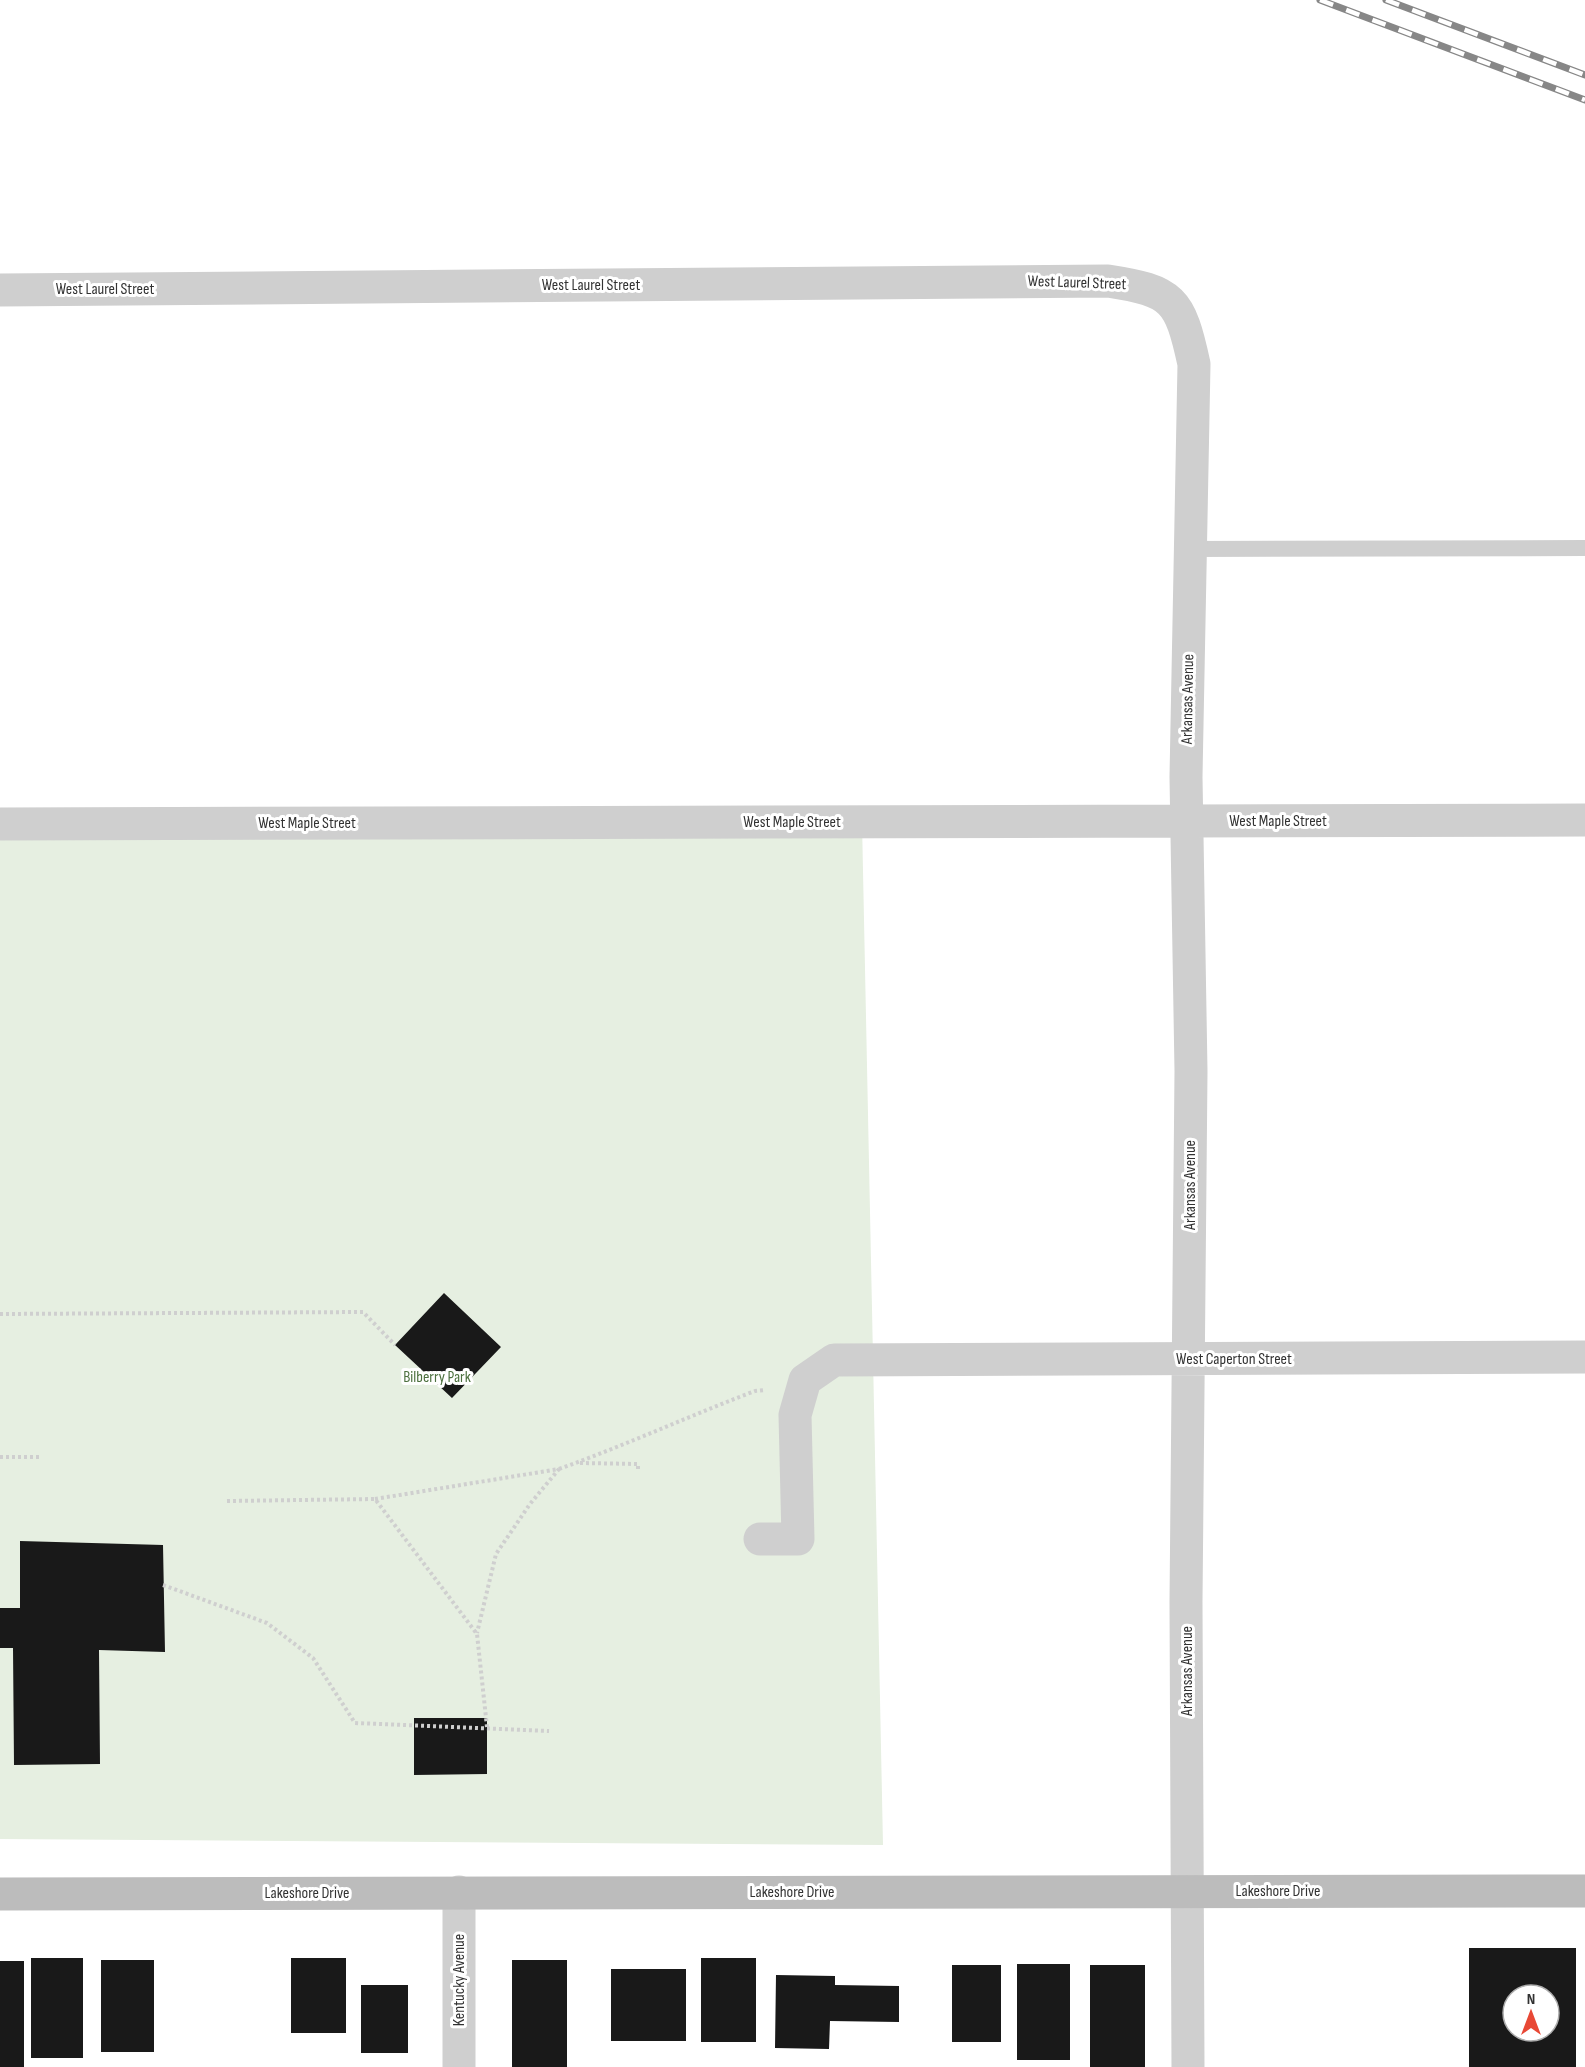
<svg xmlns="http://www.w3.org/2000/svg" width="1585" height="2067" font-family="'Sofia Sans Condensed',sans-serif">
<style>
.green{fill:#e6efe1}
.building{fill:#191919;fill-rule:evenodd}
.lines{fill:none;stroke-linecap:round;stroke-linejoin:round}
.path{stroke:#cfcfcf;stroke-width:4;stroke-dasharray:3 3;stroke-linecap:butt}
.service{stroke:#cfcfcf;stroke-width:16}
.minor{stroke:#cfcfcf;stroke-width:33}
.secondary{stroke:#bcbcbc;stroke-width:33}
.rail-casing{stroke:#878787;stroke-width:7}
.rail{stroke:#fff;stroke-width:4.5;stroke-dasharray:14;stroke-linecap:butt}
.labels{text-anchor:middle;dominant-baseline:central;stroke-width:6;stroke-linejoin:round;paint-order:stroke}
.street-label{font-size:16px;fill:#323232;stroke:#fff}
.park-label{font-size:16px;fill:#4c703e;stroke:#fff}
</style>
<rect width="100%" height="100%" fill="#fff"/>
<!-- green -->
<path class="green" d="M 862,822 L 883,1845 L 0,1839 L 0,824 Z"/>
<!-- building -->
<path class="building" d="M 444,1293 L 501,1347 L 452,1398 L 395,1345 Z
M 20,1541 L 163,1545 L 165,1652 L 99,1650 L 100,1764 L 14,1765 L 13,1648 L 0,1648 L 0,1608 L 20,1608 Z
M 414,1718 L 487,1718 L 487,1774 L 414,1775 Z
M 1469,1948 L 1576,1948 L 1576,2067 L 1469,2067 ZM 1513,1995 L 1549,1995 L 1549,2031 L 1513,2031 Z
M 31,1958 L 83,1958 L 83,2058 L 31,2058 Z
M 291,1958 L 346,1958 L 346,2033 L 291,2033 Z
M 701,1958 L 756,1958 L 756,2042 L 701,2042 Z
M 101,1960 L 154,1960 L 154,2052 L 101,2052 Z
M 512,1960 L 567,1960 L 567,2067 L 512,2067 Z
M 0,1961 L 24,1961 L 24,2067 L 0,2067 Z
M 1017,1964 L 1070,1964 L 1070,2060 L 1017,2060 Z
M 952,1965 L 1001,1965 L 1001,2042 L 952,2042 Z
M 1090,1965 L 1145,1965 L 1145,2067 L 1090,2067 Z
M 611,1969 L 686,1969 L 686,2041 L 611,2041 Z
M 776,1975 L 835,1976 L 835,1985 L 899,1986 L 899,2022 L 830,2021 L 829,2049 L 775,2048 Z
M 361,1985 L 408,1985 L 408,2053 L 361,2053 Z"/>
<g class="lines">
<!-- path -->
<path class="path" d="M 0,1314 L 363,1312 L 395,1345
M 0,1457 L 40,1457
M 580,1463 L 638,1464 L 638,1471
M 559,1469 C 626,1445 689,1416 755,1391 L 765,1390
M 375,1499 L 559,1469 L 530,1504 L 496,1554 L 477,1633
M 227,1501 L 375,1499 L 477,1634 L 487,1727
M 163,1585 L 267,1623 L 313,1658 L 355,1723 L 549,1731"/>
<!-- service -->
<path class="service" d="M 1190,549 L 1585,548"/>
<!-- minor -->
<path class="minor" d="M 0,290 L 1108,281 C 1173,291 1180,299 1194,364 L 1186,777 L 1191,1071 L 1186,1602 L 1188,2067
M 0,824 L 1585,820
M 760,1539 L 798,1539 L 795,1415 L 805,1380 L 834,1360 L 1585,1357
M 459,1892 L 459,2067"/>
<!-- secondary -->
<path class="secondary" d="M 0,1894 L 1585,1891"/>
<defs>
<path id="rail" d="M 1320,0 L 1585,100
M 1386,0 L 1585,75"/>
</defs>
<!-- rail casing -->
<use href="#rail" class="rail-casing"/>
<!-- rail -->
<use href="#rail" class="rail"/>
</g>
<g class="labels">
<!-- street labels -->
<g class="street-label">
<text transform="translate(1077 283) rotate(2)">West Laurel Street</text>
<text x="591" y="285">West Laurel Street</text>
<text x="105" y="289">West Laurel Street</text>
<text transform="translate(1188 699) rotate(-89)">Arkansas Avenue</text>
<text x="1278" y="821">West Maple Street</text>
<text x="792" y="822">West Maple Street</text>
<text x="307" y="823">West Maple Street</text>
<text transform="translate(1190 1185) rotate(-90)">Arkansas Avenue</text>
<text x="1234" y="1359">West Caperton Street</text>
<text transform="translate(1187 1671) rotate(-90)">Arkansas Avenue</text>
<text x="1278" y="1891">Lakeshore Drive</text>
<text x="792" y="1892">Lakeshore Drive</text>
<text x="307" y="1893">Lakeshore Drive</text>
<text transform="translate(459 1980) rotate(-90)">Kentucky Avenue</text>
</g>
<!-- park labels -->
<g class="park-label">
<text x="437" y="1377">Bilberry Park</text>
</g>
</g>
<!-- north arrow -->
<g transform="translate(1531 2013)"><circle r="28" fill="#ffffff" stroke="#adadad" stroke-width="1.5"/>
<path d="M0-4.5L10 22L0 15L-10 22Z" fill="#e84835"/>
<text y="-9" font-size="16" font-weight="bold" text-anchor="middle" fill="#323232">N</text>
</g>
</svg>
